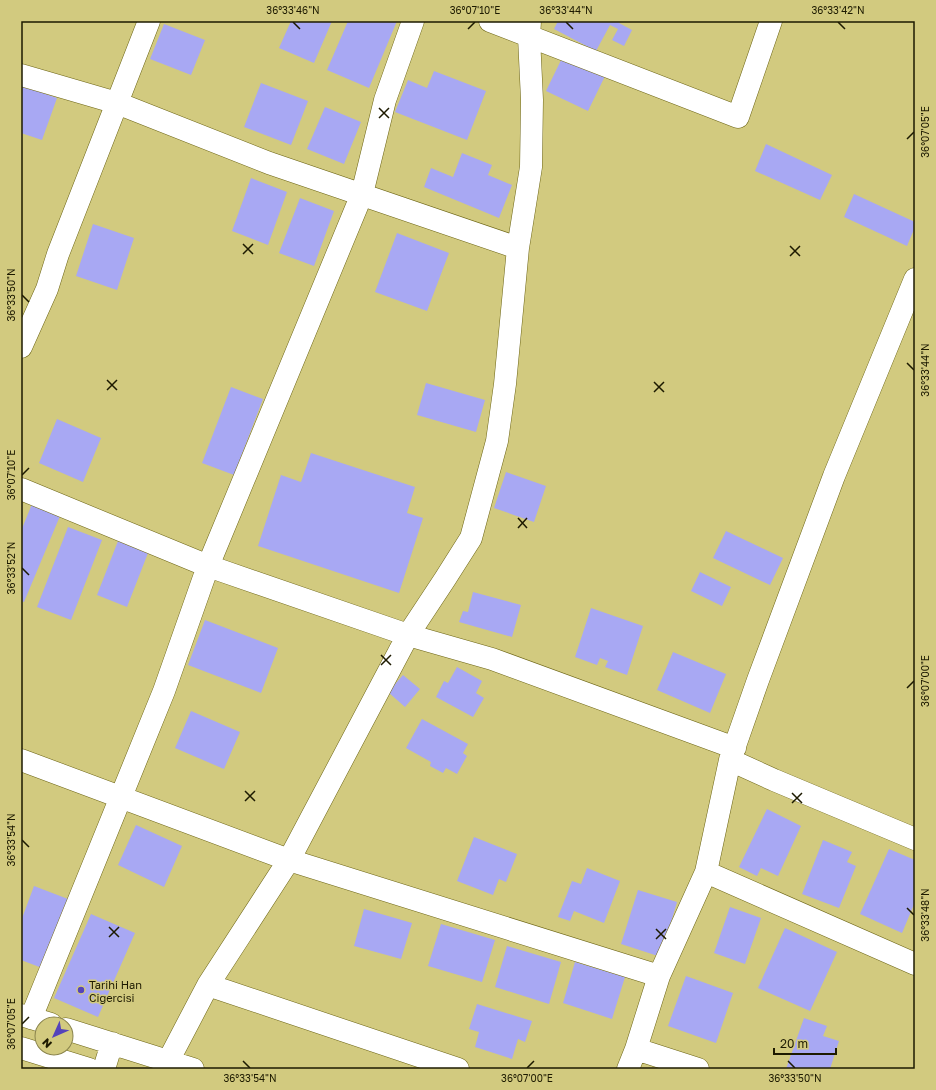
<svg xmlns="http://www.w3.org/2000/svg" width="936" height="1090" font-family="'Golos Text',sans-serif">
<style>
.building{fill:#a8a8f3}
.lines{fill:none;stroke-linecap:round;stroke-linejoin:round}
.minor-casing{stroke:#6d6515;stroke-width:23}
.minor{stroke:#fff;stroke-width:22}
.ticks{fill:none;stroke:#1d1a00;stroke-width:1.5}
.poi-dot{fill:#5443bb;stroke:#d2ca7f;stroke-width:1.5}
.labels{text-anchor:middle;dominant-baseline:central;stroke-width:3;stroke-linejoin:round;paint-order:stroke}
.poi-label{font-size:11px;fill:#1d1a00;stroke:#d2ca7f;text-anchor:start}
.neatline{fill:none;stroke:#1d1a00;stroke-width:1.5}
.ticks-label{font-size:10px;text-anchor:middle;fill:#1d1a00}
</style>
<rect width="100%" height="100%" fill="#d2ca7f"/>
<!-- building -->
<path class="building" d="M 291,21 L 332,21 L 314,63 L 279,48 Z
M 348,21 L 397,21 L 369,88 L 327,70 Z
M 558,21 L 620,21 L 619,23 L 632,30 L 624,46 L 612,40 L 618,29 L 610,25 L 596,51 L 554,29 Z
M 164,24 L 205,40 L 191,75 L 150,59 Z
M 563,56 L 605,76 L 588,111 L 546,91 Z
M 434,71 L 486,91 L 467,140 L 395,112 L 408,80 L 427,88 Z
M 261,83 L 308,101 L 291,145 L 244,127 Z
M 21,85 L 57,98 L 42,140 L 21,133 Z
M 325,107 L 361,122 L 344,164 L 307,149 Z
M 766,144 L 832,175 L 820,200 L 755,171 Z
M 462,153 L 492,165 L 488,175 L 512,185 L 499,218 L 424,187 L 431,168 L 453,177 Z
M 251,178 L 287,192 L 268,245 L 232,231 Z
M 854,194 L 915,222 L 915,227 L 907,246 L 844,217 Z
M 300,198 L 334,211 L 314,266 L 279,253 Z
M 93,224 L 134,238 L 117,290 L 76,276 Z
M 397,233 L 449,253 L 427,311 L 375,292 Z
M 426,383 L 485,400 L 476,432 L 417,415 Z
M 231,387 L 263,399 L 234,475 L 202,463 Z
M 57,419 L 101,438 L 83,482 L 39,463 Z
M 311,453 L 415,487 L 407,513 L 423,518 L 399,593 L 258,546 L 281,475 L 301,482 Z
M 506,472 L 546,486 L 534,522 L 494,508 Z
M 32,504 L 60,516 L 24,602 L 21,601 L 21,531 Z
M 68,527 L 102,540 L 71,620 L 37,607 Z
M 726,531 L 783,558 L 770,585 L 713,558 Z
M 118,541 L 148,553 L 127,607 L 97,595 Z
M 700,572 L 731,587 L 722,606 L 691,591 Z
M 473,592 L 521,605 L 512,637 L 459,622 L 463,611 L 468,612 Z
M 591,608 L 643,626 L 627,675 L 605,667 L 608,661 L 600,658 L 597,665 L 575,657 Z
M 205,620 L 278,648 L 261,693 L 188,665 Z
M 673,652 L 726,674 L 710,713 L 657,690 Z
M 457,667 L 482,681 L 476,693 L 484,698 L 473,717 L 436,697 L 444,681 L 448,683 Z
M 403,675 L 420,689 L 405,707 L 388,692 Z
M 191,711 L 240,732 L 224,769 L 175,748 Z
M 422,719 L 468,744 L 463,753 L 467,756 L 457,774 L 446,768 L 443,773 L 430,766 L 431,762 L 406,748 Z
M 767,809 L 801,826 L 778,876 L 761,868 L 757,876 L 739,867 Z
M 136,825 L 182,846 L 164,887 L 118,865 Z
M 474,837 L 517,854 L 506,882 L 499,879 L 493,895 L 457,881 Z
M 823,840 L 852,852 L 847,862 L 856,866 L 839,908 L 802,894 Z
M 889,849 L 915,860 L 915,902 L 902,933 L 860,914 Z
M 587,868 L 620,881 L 604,923 L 574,911 L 570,921 L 558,917 L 572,881 L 581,884 Z
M 34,886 L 68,899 L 42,968 L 21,960 L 21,921 Z
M 638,890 L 677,902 L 661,957 L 621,944 Z
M 730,907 L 761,918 L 745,964 L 714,953 Z
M 364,909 L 412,923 L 401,959 L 354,946 Z
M 91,914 L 135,933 L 98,1017 L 54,998 Z
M 441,924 L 495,940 L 482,982 L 428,966 Z
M 785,928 L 837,952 L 810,1011 L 758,988 Z
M 507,946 L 561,962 L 549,1004 L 495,987 Z
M 575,962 L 625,977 L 612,1019 L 563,1003 Z
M 686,976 L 733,993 L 716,1043 L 668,1026 Z
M 477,1004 L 532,1021 L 525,1042 L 518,1039 L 512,1059 L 475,1047 L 479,1032 L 469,1029 Z
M 804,1018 L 827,1026 L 823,1036 L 839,1041 L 830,1069 L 786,1069 Z"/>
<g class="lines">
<defs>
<path id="minor" d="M 490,21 L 738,117 L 771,21
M 21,75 L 117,103 L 269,163 L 518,248
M 21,347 L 47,289 L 58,254 L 149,21
M 21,489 L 208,566 L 408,635 L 492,659 L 735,748
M 21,760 L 289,860 L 659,976
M 730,760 L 774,780 L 915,839
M 706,872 L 915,964
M 208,985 L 458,1069
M 21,1015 L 51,1024
M 31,1018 L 164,691 L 208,566 L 362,194 L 385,100 L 413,21
M 66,1029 L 193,1069
M 21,1048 L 89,1069
M 636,1049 L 698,1069
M 104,1069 L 112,1043
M 164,1069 L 208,985 L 289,860 L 408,635 L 445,579 L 471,538 L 497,441 L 505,384 L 518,248 L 531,167 L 532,100 L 529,37 L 530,21
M 628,1069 L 636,1049 L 659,976 L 706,872 L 730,760 L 758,680 L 834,476 L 915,279"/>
</defs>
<!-- minor casing -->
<use href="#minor" class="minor-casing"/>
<!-- minor -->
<use href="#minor" class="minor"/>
</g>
<!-- ticks -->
<path class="ticks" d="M 293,22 L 300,29M 566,22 L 573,29M 838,22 L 845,29M 468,29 L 475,22M 379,108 L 389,118M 379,118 L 389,108M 907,139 L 914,132M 243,244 L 253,254M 790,246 L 800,256M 243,254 L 253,244M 790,256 L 800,246M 22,295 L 29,302M 907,363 L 914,370M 107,380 L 117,390M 654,382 L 664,392M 107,390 L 117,380M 654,392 L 664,382M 22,475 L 29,468M 518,518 L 527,528M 518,528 L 527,518M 22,568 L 29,575M 381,655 L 391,665M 381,665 L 391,655M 907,688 L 914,681M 245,791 L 255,801M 792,793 L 802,803M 245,801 L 255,791M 792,803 L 802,793M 22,840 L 29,847M 907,908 L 914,915M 109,927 L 119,937M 656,929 L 666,939M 109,937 L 119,927M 656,939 L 666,929M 22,1024 L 29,1017M 243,1061 L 250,1068M 788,1061 L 795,1068M 527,1068 L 534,1061"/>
<!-- markers -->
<circle class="poi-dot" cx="81" cy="990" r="4"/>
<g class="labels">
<!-- poi labels -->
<g class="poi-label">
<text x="89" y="984">Tarihi Han<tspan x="89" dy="13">Ciğercisi</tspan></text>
</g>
</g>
<!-- border -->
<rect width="936" height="1090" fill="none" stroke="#d2ca7f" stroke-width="44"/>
<!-- north arrow -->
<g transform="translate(54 1036) rotate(225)"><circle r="19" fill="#d2ca7f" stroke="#8a844c"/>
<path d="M0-3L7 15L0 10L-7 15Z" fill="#5443bb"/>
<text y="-6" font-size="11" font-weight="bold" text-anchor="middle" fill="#1d1a00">N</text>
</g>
<!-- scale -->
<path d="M774 1048v6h62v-6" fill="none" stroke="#1d1a00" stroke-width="2"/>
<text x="780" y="1048" font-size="12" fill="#1d1a00" stroke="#d2ca7f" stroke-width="3" paint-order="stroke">20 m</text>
<rect x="22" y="22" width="892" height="1046" class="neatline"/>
<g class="ticks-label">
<text x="293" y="14">36°33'46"N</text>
<text x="475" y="14">36°07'10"E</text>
<text x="566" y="14">36°33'44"N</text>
<text x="838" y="14">36°33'42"N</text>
<text transform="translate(925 132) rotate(-90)" y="4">36°07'05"E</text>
<text transform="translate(11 295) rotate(-90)" y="4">36°33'50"N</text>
<text transform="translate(925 370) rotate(-90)" y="4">36°33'44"N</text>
<text transform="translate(11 475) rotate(-90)" y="4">36°07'10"E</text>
<text transform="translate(11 568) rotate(-90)" y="4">36°33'52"N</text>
<text transform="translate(925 681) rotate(-90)" y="4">36°07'00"E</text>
<text transform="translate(11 840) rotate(-90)" y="4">36°33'54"N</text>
<text transform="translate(925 915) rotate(-90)" y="4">36°33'48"N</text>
<text transform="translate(11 1024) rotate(-90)" y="4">36°07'05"E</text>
<text x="250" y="1082">36°33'54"N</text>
<text x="527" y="1082">36°07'00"E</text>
<text x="795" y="1082">36°33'50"N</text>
</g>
</svg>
